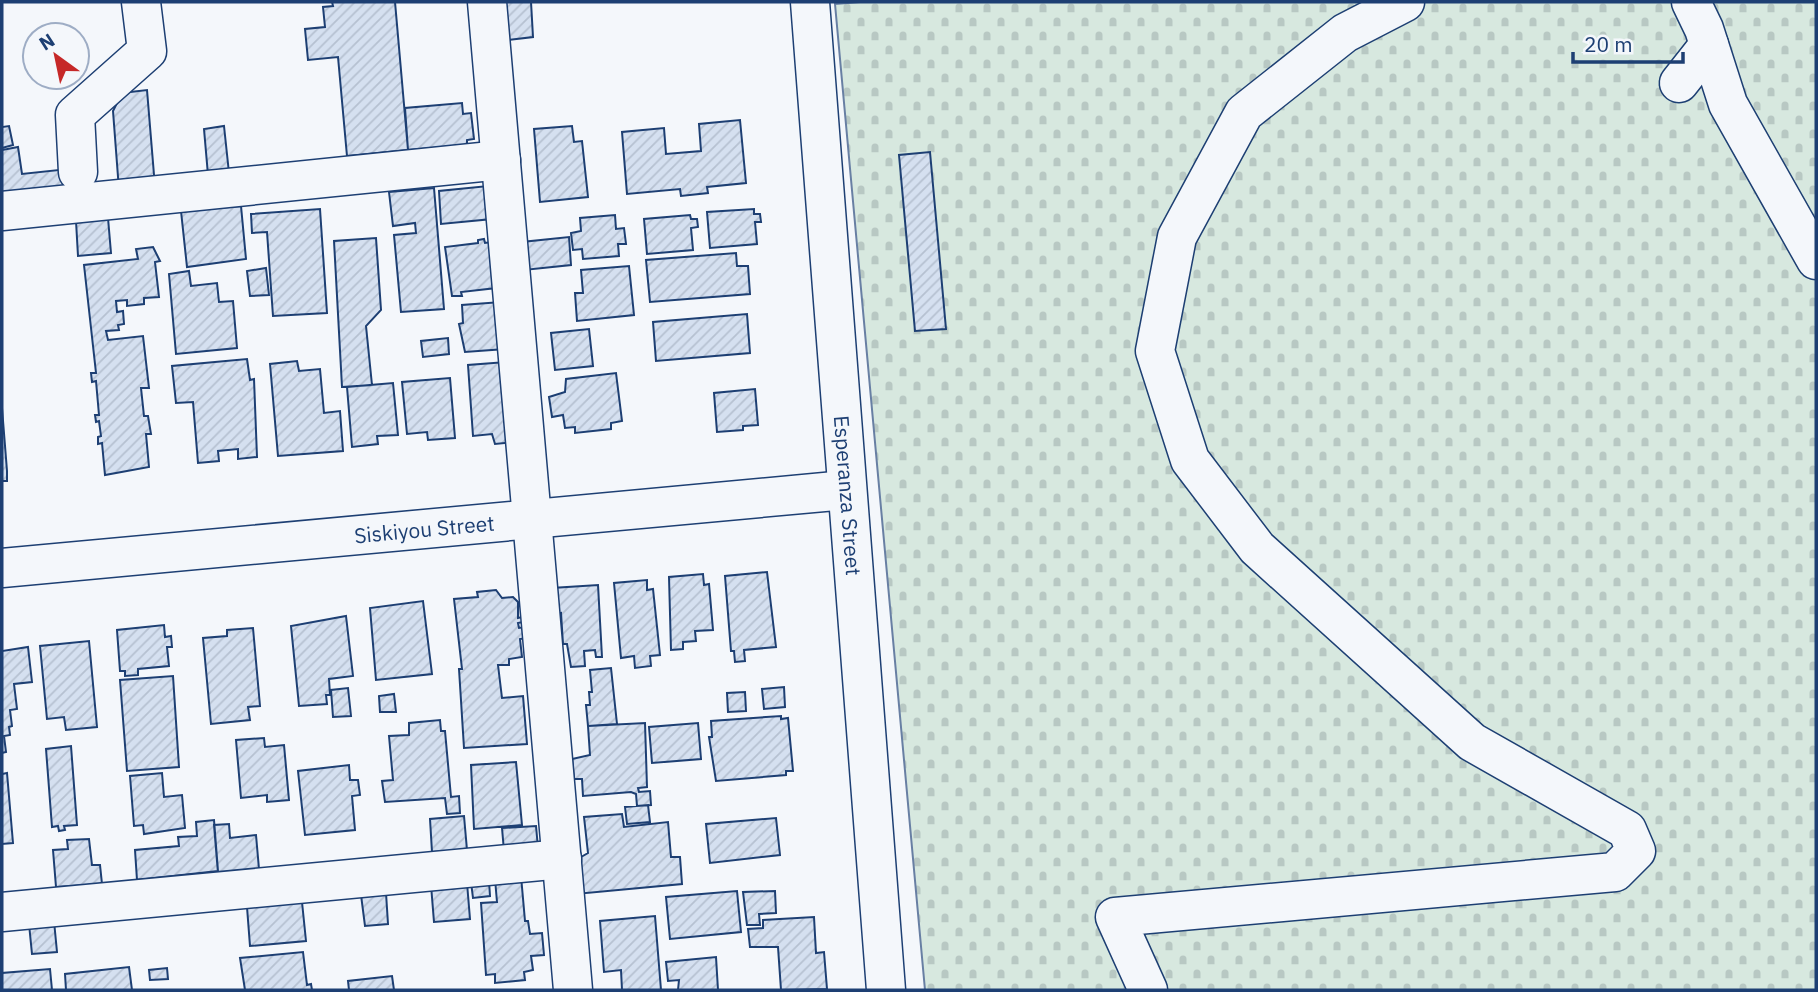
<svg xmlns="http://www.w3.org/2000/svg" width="1818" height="992" font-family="'IBM Plex Sans',sans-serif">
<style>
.cemetery{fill:url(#cemetery-stones);stroke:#687fa3;stroke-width:2}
.building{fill:url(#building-hatch);stroke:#1d3f73;stroke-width:2}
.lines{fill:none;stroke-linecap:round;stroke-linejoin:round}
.minor-casing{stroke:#1d3f73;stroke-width:41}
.minor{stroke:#f4f7fb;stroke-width:38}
.labels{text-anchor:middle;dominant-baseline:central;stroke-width:5;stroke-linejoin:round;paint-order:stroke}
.street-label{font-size:21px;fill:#1d3f73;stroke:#f4f7fb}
</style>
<defs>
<pattern id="cemetery-stones" width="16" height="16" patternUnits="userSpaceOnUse" patternTransform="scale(1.75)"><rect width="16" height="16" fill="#d7e8df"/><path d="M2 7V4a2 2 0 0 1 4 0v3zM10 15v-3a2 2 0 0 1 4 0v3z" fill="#b8c8c3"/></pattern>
<pattern id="building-hatch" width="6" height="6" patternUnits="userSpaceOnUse" patternTransform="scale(1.75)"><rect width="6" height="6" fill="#d5e0f0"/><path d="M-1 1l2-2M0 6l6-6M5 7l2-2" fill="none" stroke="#b6c1d1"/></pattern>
</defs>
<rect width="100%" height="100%" fill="#f4f7fb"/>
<!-- cemetery -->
<path class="cemetery" d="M 860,2 L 1816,2 L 1816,990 L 925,990 L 835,4 Z"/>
<!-- building -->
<path class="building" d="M 332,2 L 395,2 L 408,150 L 347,156 L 338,57 L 308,60 L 305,29 L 325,27 L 323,7 L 333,6 Z
M 501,2 L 531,2 L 533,37 L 508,40 Z
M 147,90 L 155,187 L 119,190 L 113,111 L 122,93 Z
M 462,103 L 463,114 L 471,113 L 474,139 L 467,140 L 467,145 L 408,150 L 405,108 Z
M 740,120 L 746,183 L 707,187 L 708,193 L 681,196 L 680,189 L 627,194 L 622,132 L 664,128 L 666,154 L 701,151 L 699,124 Z
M 9,126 L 13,145 L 2,148 L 2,127 Z
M 224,126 L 229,173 L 208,175 L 204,129 Z
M 572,126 L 574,142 L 582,141 L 588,197 L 540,202 L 534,129 Z
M 18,147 L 22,174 L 68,169 L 70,194 L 2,202 L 2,150 Z
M 930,152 L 946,329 L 915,331 L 899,155 Z
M 488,186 L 492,219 L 441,224 L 439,191 Z
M 434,188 L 444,309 L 401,312 L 394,235 L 416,233 L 415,223 L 393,226 L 389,192 Z
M 241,206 L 246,259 L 187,267 L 181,211 Z
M 320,209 L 327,313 L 273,316 L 267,232 L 252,233 L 251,214 Z
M 754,209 L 754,214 L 760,214 L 761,222 L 755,222 L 757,244 L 710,248 L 707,212 Z
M 615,215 L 616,229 L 624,228 L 626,244 L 618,244 L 619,256 L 583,259 L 582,249 L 573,250 L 571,233 L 581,231 L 580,218 Z
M 690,215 L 691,219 L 697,219 L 698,227 L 691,228 L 693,250 L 647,254 L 644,219 Z
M 108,218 L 111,253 L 78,256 L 76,221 Z
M 569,237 L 571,265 L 524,270 L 522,242 Z
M 376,238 L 381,310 L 366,326 L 372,385 L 342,387 L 334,241 Z
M 484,239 L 485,243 L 492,242 L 496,288 L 461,292 L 462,296 L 452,296 L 445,247 L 478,243 L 478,240 Z
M 153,247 L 160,261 L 155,262 L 159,297 L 144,298 L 144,304 L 127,306 L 127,300 L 116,301 L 117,312 L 123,311 L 124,324 L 118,325 L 119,330 L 106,331 L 108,340 L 143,336 L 149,388 L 141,388 L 144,416 L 148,416 L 151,434 L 146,434 L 149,467 L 105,475 L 102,443 L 98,444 L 98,437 L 101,436 L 99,421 L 96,422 L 95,415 L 99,415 L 96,381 L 92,382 L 91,373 L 96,373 L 84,265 L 138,259 L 136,249 Z
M 736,253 L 737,266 L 748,266 L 750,294 L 650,302 L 646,260 Z
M 629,266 L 634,315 L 577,321 L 575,293 L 583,293 L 581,270 Z
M 266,268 L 269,295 L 250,296 L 247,271 Z
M 189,271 L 191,286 L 217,283 L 219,302 L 233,301 L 237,348 L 176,354 L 169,274 Z
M 501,302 L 505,349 L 465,352 L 459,324 L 463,323 L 462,305 Z
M 747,314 L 750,353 L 656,361 L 653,322 Z
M 589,329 L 593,366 L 555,370 L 551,333 Z
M 448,338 L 449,354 L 423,357 L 421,341 Z
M 247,359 L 250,380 L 254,379 L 257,457 L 238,459 L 238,449 L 218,451 L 219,461 L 198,463 L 193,402 L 176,403 L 172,366 Z
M 297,361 L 299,371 L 320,369 L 324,413 L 340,411 L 343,451 L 278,456 L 270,364 Z
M 506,362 L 516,442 L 495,444 L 492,434 L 473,436 L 468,365 Z
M 616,373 L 622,421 L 611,423 L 611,429 L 575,433 L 575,427 L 565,428 L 563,415 L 552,417 L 549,397 L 565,392 L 566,379 Z
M 450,378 L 455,438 L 428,440 L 427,432 L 407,434 L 402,382 Z
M 393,383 L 398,435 L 377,436 L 378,444 L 352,447 L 347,387 Z
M 755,389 L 758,425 L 743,426 L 743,430 L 717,432 L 714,393 Z
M 2,408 L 7,471 L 7,481 L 2,481 Z
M 767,572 L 776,647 L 744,650 L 745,661 L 735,662 L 734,651 L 731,651 L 725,576 Z
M 703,574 L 704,585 L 709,584 L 713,630 L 695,631 L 696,641 L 683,642 L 683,649 L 671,650 L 669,577 Z
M 647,580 L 647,590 L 653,589 L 660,655 L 650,656 L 651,666 L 635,668 L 634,656 L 621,658 L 614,583 Z
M 598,585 L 602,657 L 596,657 L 595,650 L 584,651 L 585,666 L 571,667 L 567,644 L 563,644 L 561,613 L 554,614 L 552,588 Z
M 496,590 L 502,598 L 513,597 L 518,602 L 518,618 L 522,617 L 523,622 L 518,623 L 519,628 L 526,627 L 527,638 L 520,639 L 522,657 L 509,659 L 509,665 L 498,665 L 502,698 L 523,696 L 527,744 L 464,748 L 459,669 L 462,669 L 454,599 L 478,597 L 477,592 Z
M 423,601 L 432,674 L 376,680 L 370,608 Z
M 346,616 L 353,676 L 329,679 L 330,695 L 326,695 L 327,704 L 299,706 L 291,626 Z
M 164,625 L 165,637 L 171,636 L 172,647 L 167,647 L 169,666 L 138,669 L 138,675 L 125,676 L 125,671 L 120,671 L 117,630 Z
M 253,628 L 260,706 L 248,707 L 250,720 L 211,724 L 203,638 L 227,636 L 227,630 Z
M 89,641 L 97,727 L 66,730 L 64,717 L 47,719 L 40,646 Z
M 28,647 L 32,682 L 14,684 L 17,709 L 10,710 L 12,726 L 9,727 L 10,735 L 4,736 L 6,752 L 2,753 L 2,651 Z
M 611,668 L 617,724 L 588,726 L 586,705 L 590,705 L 589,692 L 592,692 L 590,670 Z
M 173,676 L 179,767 L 127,771 L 120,680 Z
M 784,687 L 785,707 L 764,709 L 762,689 Z
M 348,688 L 351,716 L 333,717 L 331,690 Z
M 745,692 L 746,711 L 728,712 L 727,693 Z
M 394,694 L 396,712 L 380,712 L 379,696 Z
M 781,716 L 781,719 L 788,718 L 793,771 L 786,771 L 786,775 L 716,781 L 709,737 L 712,737 L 711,721 Z
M 440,720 L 441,731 L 445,731 L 451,797 L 459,796 L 460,813 L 447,814 L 445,798 L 385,802 L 382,781 L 393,780 L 389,736 L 409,735 L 409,723 Z
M 645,723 L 647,787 L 638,788 L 639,792 L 650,791 L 651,805 L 637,806 L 636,794 L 631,792 L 583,796 L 582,779 L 574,779 L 572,759 L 590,755 L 588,726 Z
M 698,723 L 701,759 L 652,763 L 649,727 Z
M 264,738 L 265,747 L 284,745 L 289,800 L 267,802 L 267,795 L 241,798 L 236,740 Z
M 71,746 L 77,825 L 64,826 L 65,830 L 59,831 L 58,826 L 52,827 L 46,749 Z
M 516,762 L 522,825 L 474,829 L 471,765 Z
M 349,765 L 350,780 L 358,780 L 360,795 L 352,796 L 355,830 L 305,835 L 298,771 Z
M 7,773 L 13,843 L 2,844 L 2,774 Z
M 162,773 L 164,797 L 182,795 L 185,828 L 144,834 L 143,825 L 134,826 L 130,776 Z
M 648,805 L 650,822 L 627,824 L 625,807 Z
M 622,814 L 624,827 L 668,822 L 671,857 L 680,857 L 682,884 L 576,894 L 574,861 L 588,853 L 584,817 Z
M 464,816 L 467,850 L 432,852 L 430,819 Z
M 776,818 L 780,855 L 710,863 L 706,824 Z
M 214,820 L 218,871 L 137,880 L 135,850 L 179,846 L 178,837 L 197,836 L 196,822 Z
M 229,824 L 230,838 L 256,835 L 259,869 L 218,873 L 214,825 Z
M 536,826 L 538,848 L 504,851 L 502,828 Z
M 89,839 L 92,865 L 100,865 L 102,884 L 56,887 L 53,850 L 68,849 L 67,840 Z
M 521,876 L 525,921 L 528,921 L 530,934 L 542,933 L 544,955 L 531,956 L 533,970 L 524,972 L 525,980 L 495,983 L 495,974 L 486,975 L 481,903 L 497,902 L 495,879 Z
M 489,881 L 490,896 L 473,898 L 471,882 Z
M 467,883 L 470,919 L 434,922 L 431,885 Z
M 737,891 L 741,932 L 670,939 L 666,897 Z
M 775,891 L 776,913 L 759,914 L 760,925 L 747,925 L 743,892 Z
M 386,893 L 388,924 L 365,926 L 361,895 Z
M 302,902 L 306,941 L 250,946 L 247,907 Z
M 655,916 L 661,990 L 622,990 L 621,970 L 604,972 L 600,921 Z
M 814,917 L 816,953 L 824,952 L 827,989 L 781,990 L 778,947 L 750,947 L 748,929 L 763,928 L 763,920 Z
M 54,921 L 57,952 L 32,954 L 29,924 Z
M 303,952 L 307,985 L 311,984 L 312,990 L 245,990 L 240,958 Z
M 716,957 L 718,990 L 678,990 L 679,980 L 668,981 L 666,962 Z
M 129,967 L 132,990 L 66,990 L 65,974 Z
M 167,968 L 168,979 L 150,980 L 149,970 Z
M 50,969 L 52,990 L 2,990 L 2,973 Z
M 392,976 L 394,990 L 349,990 L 348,981 Z"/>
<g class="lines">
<defs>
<g id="minor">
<path d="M 487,2 L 573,990"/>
<path id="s1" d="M 810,2 L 886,990"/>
<path d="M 1691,2 L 1704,29 L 1728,104 L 1816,260"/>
<path d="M 1679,83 L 1709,45"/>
<path d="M 78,172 L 75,115 L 147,51 L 141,2"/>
<path d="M 2,211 L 501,160"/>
<path id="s2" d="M 2,568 L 846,490"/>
<path d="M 2,912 L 562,859"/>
<path d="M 1148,990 L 1115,917 L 1615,872 L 1636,851 L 1627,830 L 1472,742 L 1257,548 L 1190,460 L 1155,351 L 1177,237 L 1244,113 L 1345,33 L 1405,2"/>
</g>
</defs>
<!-- minor casing -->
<use href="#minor" class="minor-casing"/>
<!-- minor -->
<use href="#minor" class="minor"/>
</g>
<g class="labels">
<!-- street labels -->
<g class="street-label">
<text stroke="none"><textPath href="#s1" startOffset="495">Esperanza Street</textPath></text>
<text stroke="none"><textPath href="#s2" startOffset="424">Siskiyou Street</textPath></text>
</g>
</g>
<!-- border -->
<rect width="1818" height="992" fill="none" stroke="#1d3f73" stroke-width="7"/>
<!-- north arrow -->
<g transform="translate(56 56) rotate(327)"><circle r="33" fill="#f4f7fb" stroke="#9eadc5" stroke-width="2"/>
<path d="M0-5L12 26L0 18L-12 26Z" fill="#c62828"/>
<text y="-10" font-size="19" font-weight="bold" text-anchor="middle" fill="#1d3f73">N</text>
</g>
<!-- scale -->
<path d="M1573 52v10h110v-10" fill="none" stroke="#1d3f73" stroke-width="3.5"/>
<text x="1584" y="52" font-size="21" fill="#1d3f73" stroke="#f4f7fb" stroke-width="5" paint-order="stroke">20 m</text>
</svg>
